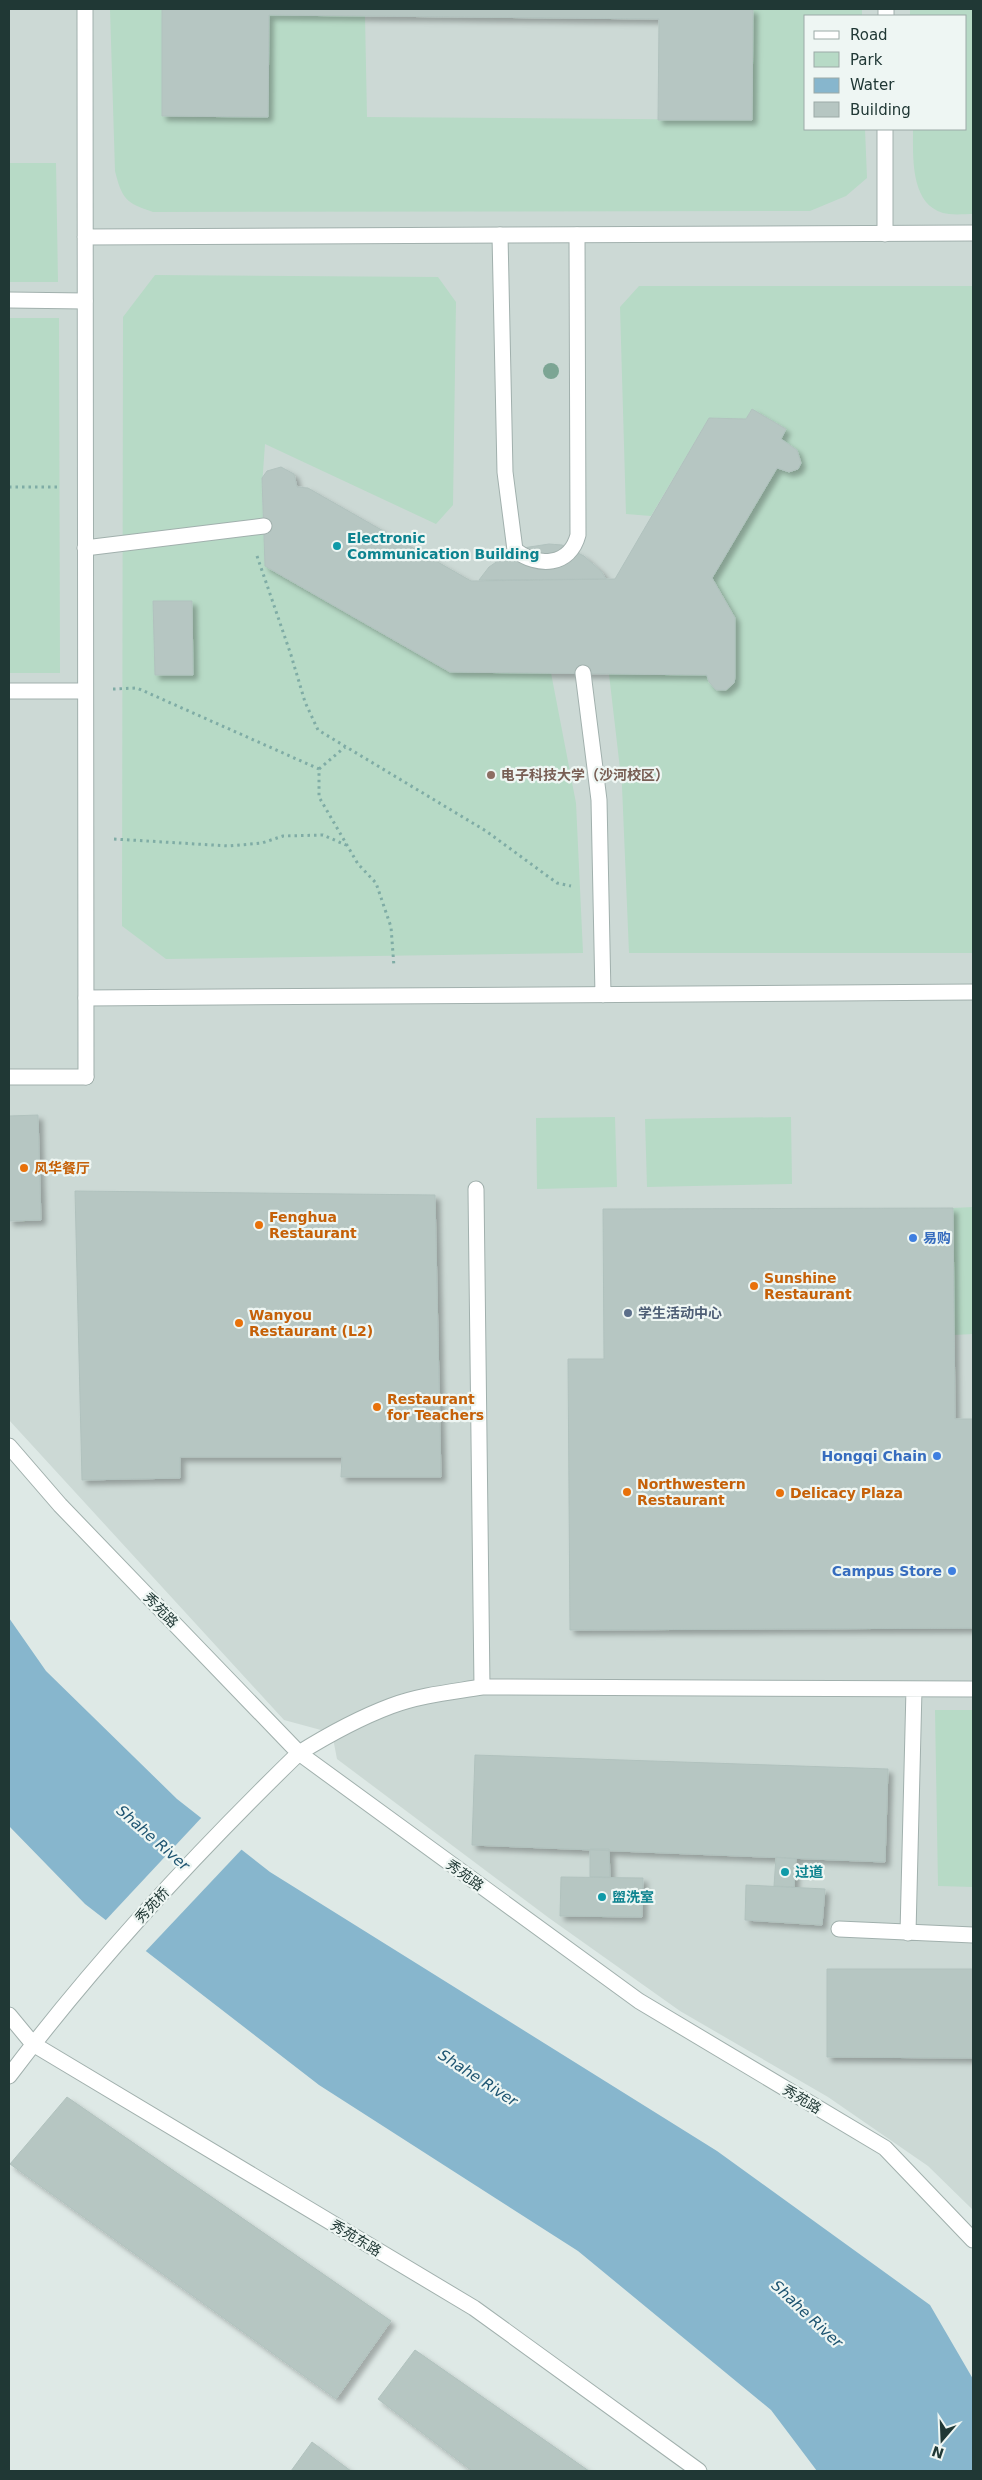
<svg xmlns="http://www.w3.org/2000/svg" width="982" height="2480" font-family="'DejaVu Sans','Noto Sans SC',sans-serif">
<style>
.built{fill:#ccd9d5;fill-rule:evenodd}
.green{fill:#b7dac6}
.water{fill:#87b6cd}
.pier{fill:#dee9e6}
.building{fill:#b6c6c2;stroke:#b1c2be;filter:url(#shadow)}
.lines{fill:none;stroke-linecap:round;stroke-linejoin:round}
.lane-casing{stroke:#a1b0ad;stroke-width:17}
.street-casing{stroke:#a1b0ad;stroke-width:17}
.path{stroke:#7faca5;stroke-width:3;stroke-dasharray:2.5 4;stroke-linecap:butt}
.lane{stroke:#fff;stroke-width:15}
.street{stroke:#fff;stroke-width:15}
.tree{fill:#7ca594}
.culture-dot{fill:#0f9aa8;stroke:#eef6f3;stroke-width:2}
.education-dot{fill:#8d6e63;stroke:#eef6f3;stroke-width:2}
.food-dot{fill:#e8710a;stroke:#eef6f3;stroke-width:2}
.shop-dot{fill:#3f7fe0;stroke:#eef6f3;stroke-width:2}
.service-dot{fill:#5c6f8a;stroke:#eef6f3;stroke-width:2}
.labels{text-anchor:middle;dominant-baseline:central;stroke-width:4.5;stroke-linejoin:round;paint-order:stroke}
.culture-label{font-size:14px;font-weight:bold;fill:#0d838f;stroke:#eef6f3;text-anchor:start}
.education-label{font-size:14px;font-weight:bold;fill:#785e54;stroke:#eef6f3;text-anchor:start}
.food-label{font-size:14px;font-weight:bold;fill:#c56008;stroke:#eef6f3;text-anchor:start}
.shop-label{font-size:14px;font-weight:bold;fill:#366cbe;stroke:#eef6f3;text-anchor:end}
.service-label{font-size:14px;font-weight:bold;fill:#4e5e75;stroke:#eef6f3;text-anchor:start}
.street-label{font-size:14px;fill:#203835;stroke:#eef6f3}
.water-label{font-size:15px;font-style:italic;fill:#1d5471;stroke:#eef6f3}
</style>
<defs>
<filter id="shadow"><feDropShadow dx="4.5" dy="4.5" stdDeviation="2.5" flood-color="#0004"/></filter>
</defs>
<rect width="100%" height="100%" fill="#dee9e6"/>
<!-- built -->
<path class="built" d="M 9,9 L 973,9 L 973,2210 L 928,2166 L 828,2097 L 680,2011 L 549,1918 L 337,1759 L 332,1733 L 284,1720 L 9,1420 ZM 806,16 L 966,16 L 966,129 L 806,129 Z"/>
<!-- green -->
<path class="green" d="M 110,9 L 162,9 L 162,116 L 268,117 L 269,15 L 365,16 L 367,117 L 752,120 L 753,9 L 862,9 L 862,16 L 806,16 L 806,129 L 865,129 L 867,178 L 846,196 L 810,211 L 153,212 C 126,203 122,199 115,171 Z
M 910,9 L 973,9 L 973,214 C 966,214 957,215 949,214 C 910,209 913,159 913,129 L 966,129 L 966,16 L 910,16 Z
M 9,163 L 56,163 L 58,282 L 9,282 Z
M 155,275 L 438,277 L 456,302 L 453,505 L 436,524 L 265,444 L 262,486 L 265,566 L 450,672 L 551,673 L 576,803 L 583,953 L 166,959 L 122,926 L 123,317 Z
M 639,286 L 973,286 L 973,953 L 629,953 L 622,786 L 609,674 L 707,675 L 709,682 L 716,690 L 726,690 L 734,683 L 735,618 L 712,578 L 777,468 L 790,472 L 798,469 L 801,463 L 797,450 L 781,439 L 786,429 L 752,409 L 746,419 L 709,418 L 651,516 L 626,514 L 620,307 Z
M 9,318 L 59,318 L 60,673 L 9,673 Z
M 615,1117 L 617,1187 L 537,1189 L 536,1118 Z
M 791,1117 L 792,1184 L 647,1187 L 645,1119 Z
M 973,1207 L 973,1334 L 954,1335 L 953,1208 Z
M 935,1710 L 973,1710 L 973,1887 L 938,1886 Z"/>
<!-- water -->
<path class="water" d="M 9,1618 L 46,1671 L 177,1799 L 270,1872 L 717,2151 L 930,2305 L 973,2379 L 973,2471 L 817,2471 L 771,2410 L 578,2251 L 319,2085 L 85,1904 L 9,1826 Z"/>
<!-- pier -->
<path class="pier" d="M 203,1816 L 243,1848 L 144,1953 L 104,1922 Z"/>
<!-- building -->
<path class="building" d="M 162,9 L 753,9 L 752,120 L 658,120 L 659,19 L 269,15 L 268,117 L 162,116 Z
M 752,409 L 786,429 L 781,439 L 797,450 L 801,463 L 798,469 L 789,472 L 777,468 L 712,578 L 735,618 L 735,677 L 734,683 L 726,690 L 716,690 L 709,682 L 707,675 L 450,672 L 265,566 L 262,478 L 267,471 L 281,467 L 294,474 L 297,487 L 308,488 L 471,581 L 615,579 L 709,418 L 746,419 Z
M 549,544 L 562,545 L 584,556 L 601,571 L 606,579 L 479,580 L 489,567 L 508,554 L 523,548 Z
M 153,601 L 192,601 L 193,675 L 155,675 Z
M 38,1115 L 41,1220 L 9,1221 L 9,1116 Z
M 75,1191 L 435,1195 L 441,1477 L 341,1477 L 342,1457 L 180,1457 L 180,1478 L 82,1480 Z
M 953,1208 L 955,1419 L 973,1419 L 973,1628 L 570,1630 L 568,1359 L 604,1359 L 603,1209 Z
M 475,1755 L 888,1769 L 885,1862 L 472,1845 Z
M 590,1849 L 609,1849 L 610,1877 L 590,1877 Z
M 776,1857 L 796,1859 L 794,1887 L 774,1886 Z
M 561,1877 L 643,1878 L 642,1917 L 560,1916 Z
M 746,1885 L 825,1889 L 822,1925 L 745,1920 Z
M 827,1969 L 973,1969 L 973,2058 L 827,2057 Z
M 67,2097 L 391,2321 L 336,2399 L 10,2164 Z
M 415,2350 L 589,2471 L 472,2471 L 378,2399 Z
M 312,2442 L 351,2471 L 291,2471 Z"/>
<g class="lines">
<defs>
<path id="lane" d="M 886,16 L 886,9
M 885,234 L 885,129
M 500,235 L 505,472 L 515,550 C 538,568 570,566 578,535 L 577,235
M 9,300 L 85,301
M 85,548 L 264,526
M 583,673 L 599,800 L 603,995
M 9,691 L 85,691
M 86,998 L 973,992
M 9,1077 L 86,1077
M 476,1189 L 482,1687
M 299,1753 C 328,1735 359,1718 391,1706 C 420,1695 452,1692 482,1687 L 973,1689
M 839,1929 L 973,1935
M 908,1933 L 914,1689"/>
<path id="street" d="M 85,9 L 86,1077
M 85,237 L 973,233
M 9,1446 L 60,1505 L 299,1753 L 639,2001 L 885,2148 L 973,2240
M 9,2015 L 33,2044 L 474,2308 L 699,2471
M 9,2076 C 96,1961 195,1854 299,1753"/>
</defs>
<!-- lane casing -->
<use href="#lane" class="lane-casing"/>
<!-- street casing -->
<use href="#street" class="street-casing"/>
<!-- path -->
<path class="path" d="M 9,487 L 57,487
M 257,556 L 291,655 L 305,702 L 318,730 L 486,831 L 557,883 L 571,886
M 113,689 L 137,688 L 319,769 L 319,797 L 358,864 L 376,883 L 391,927 L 394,967
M 319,769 L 345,747
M 114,839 L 229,846 L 262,843 L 283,836 L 323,835 L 346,845"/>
<!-- lane -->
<use href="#lane" class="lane"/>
<!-- street -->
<use href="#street" class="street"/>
</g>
<!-- trees -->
<circle class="tree" cx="551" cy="371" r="8"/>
<!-- markers -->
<g class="culture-dot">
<circle cx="337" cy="546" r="5"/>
<circle cx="785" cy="1872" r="5"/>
<circle cx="602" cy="1897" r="5"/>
</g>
<circle class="education-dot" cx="491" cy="775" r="5"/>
<g class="food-dot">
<circle cx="24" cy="1168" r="5"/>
<circle cx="259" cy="1225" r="5"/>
<circle cx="754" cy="1286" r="5"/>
<circle cx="239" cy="1323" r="5"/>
<circle cx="377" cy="1407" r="5"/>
<circle cx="627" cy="1492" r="5"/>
<circle cx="780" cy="1493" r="5"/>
</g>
<g class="shop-dot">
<circle cx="913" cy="1238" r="5"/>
<circle cx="937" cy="1456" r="5"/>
<circle cx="952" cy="1571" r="5"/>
</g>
<circle class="service-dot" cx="628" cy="1313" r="5"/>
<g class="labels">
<!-- culture labels -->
<g class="culture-label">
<text x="347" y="538">Electronic<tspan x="347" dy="16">Communication Building</tspan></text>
<text x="795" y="1872">过道</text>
<text x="612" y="1897">盥洗室</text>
</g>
<!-- education labels -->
<g class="education-label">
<text x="501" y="775">电子科技大学（沙河校区）</text>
</g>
<!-- food labels -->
<g class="food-label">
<text x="34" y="1168">风华餐厅</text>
<text x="269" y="1217">Fenghua<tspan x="269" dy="16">Restaurant</tspan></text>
<text x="764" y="1278">Sunshine<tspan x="764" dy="16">Restaurant</tspan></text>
<text x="249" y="1315">Wanyou<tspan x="249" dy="16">Restaurant (L2)</tspan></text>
<text x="387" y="1399">Restaurant<tspan x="387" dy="16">for Teachers</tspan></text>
<text x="637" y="1484">Northwestern<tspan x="637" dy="16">Restaurant</tspan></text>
<text x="790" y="1493">Delicacy Plaza</text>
</g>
<!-- shop labels -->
<g class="shop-label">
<text x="923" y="1238" text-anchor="start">易购</text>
<text x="927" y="1456">Hongqi Chain</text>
<text x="942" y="1571">Campus Store</text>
</g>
<!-- service labels -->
<g class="service-label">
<text x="638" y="1313">学生活动中心</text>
</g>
<!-- street labels -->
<g class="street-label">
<text transform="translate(161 1610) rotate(46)">秀苑路</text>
<text transform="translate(465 1875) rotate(36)">秀苑路</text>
<text transform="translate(152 1905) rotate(-47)">秀苑桥</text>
<text transform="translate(802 2099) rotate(31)">秀苑路</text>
<text transform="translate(356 2238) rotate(31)">秀苑东路</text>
</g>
<!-- water labels -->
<g class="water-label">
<text transform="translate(153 1838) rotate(41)">Shahe River</text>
<text transform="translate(478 2078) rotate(33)">Shahe River</text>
<text transform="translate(807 2314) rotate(43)">Shahe River</text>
</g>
</g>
<!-- border -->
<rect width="982" height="2480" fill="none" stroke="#203835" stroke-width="20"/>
<!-- legend -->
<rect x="804" y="15" width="162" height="115" fill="#eef6f3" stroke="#9caaa7"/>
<rect x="814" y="31" width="25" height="8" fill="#ffffff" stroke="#9caaa7"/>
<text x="850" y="40" font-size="15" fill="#203835">Road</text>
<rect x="814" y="52" width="25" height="15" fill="#b7dac6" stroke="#9caaa7"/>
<text x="850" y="65" font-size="15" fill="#203835">Park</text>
<rect x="814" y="78" width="25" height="15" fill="#87b6cd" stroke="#9caaa7"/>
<text x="850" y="90" font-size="15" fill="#203835">Water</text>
<rect x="814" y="102" width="25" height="15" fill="#b6c6c2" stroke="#9caaa7"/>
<text x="850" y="115" font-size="15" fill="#203835">Building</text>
<!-- north arrow -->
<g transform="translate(942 2440) rotate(199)" stroke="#eef6f3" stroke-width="4" paint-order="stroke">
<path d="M0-4L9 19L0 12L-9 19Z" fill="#203835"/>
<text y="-8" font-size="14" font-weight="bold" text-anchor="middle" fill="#203835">N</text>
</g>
</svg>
